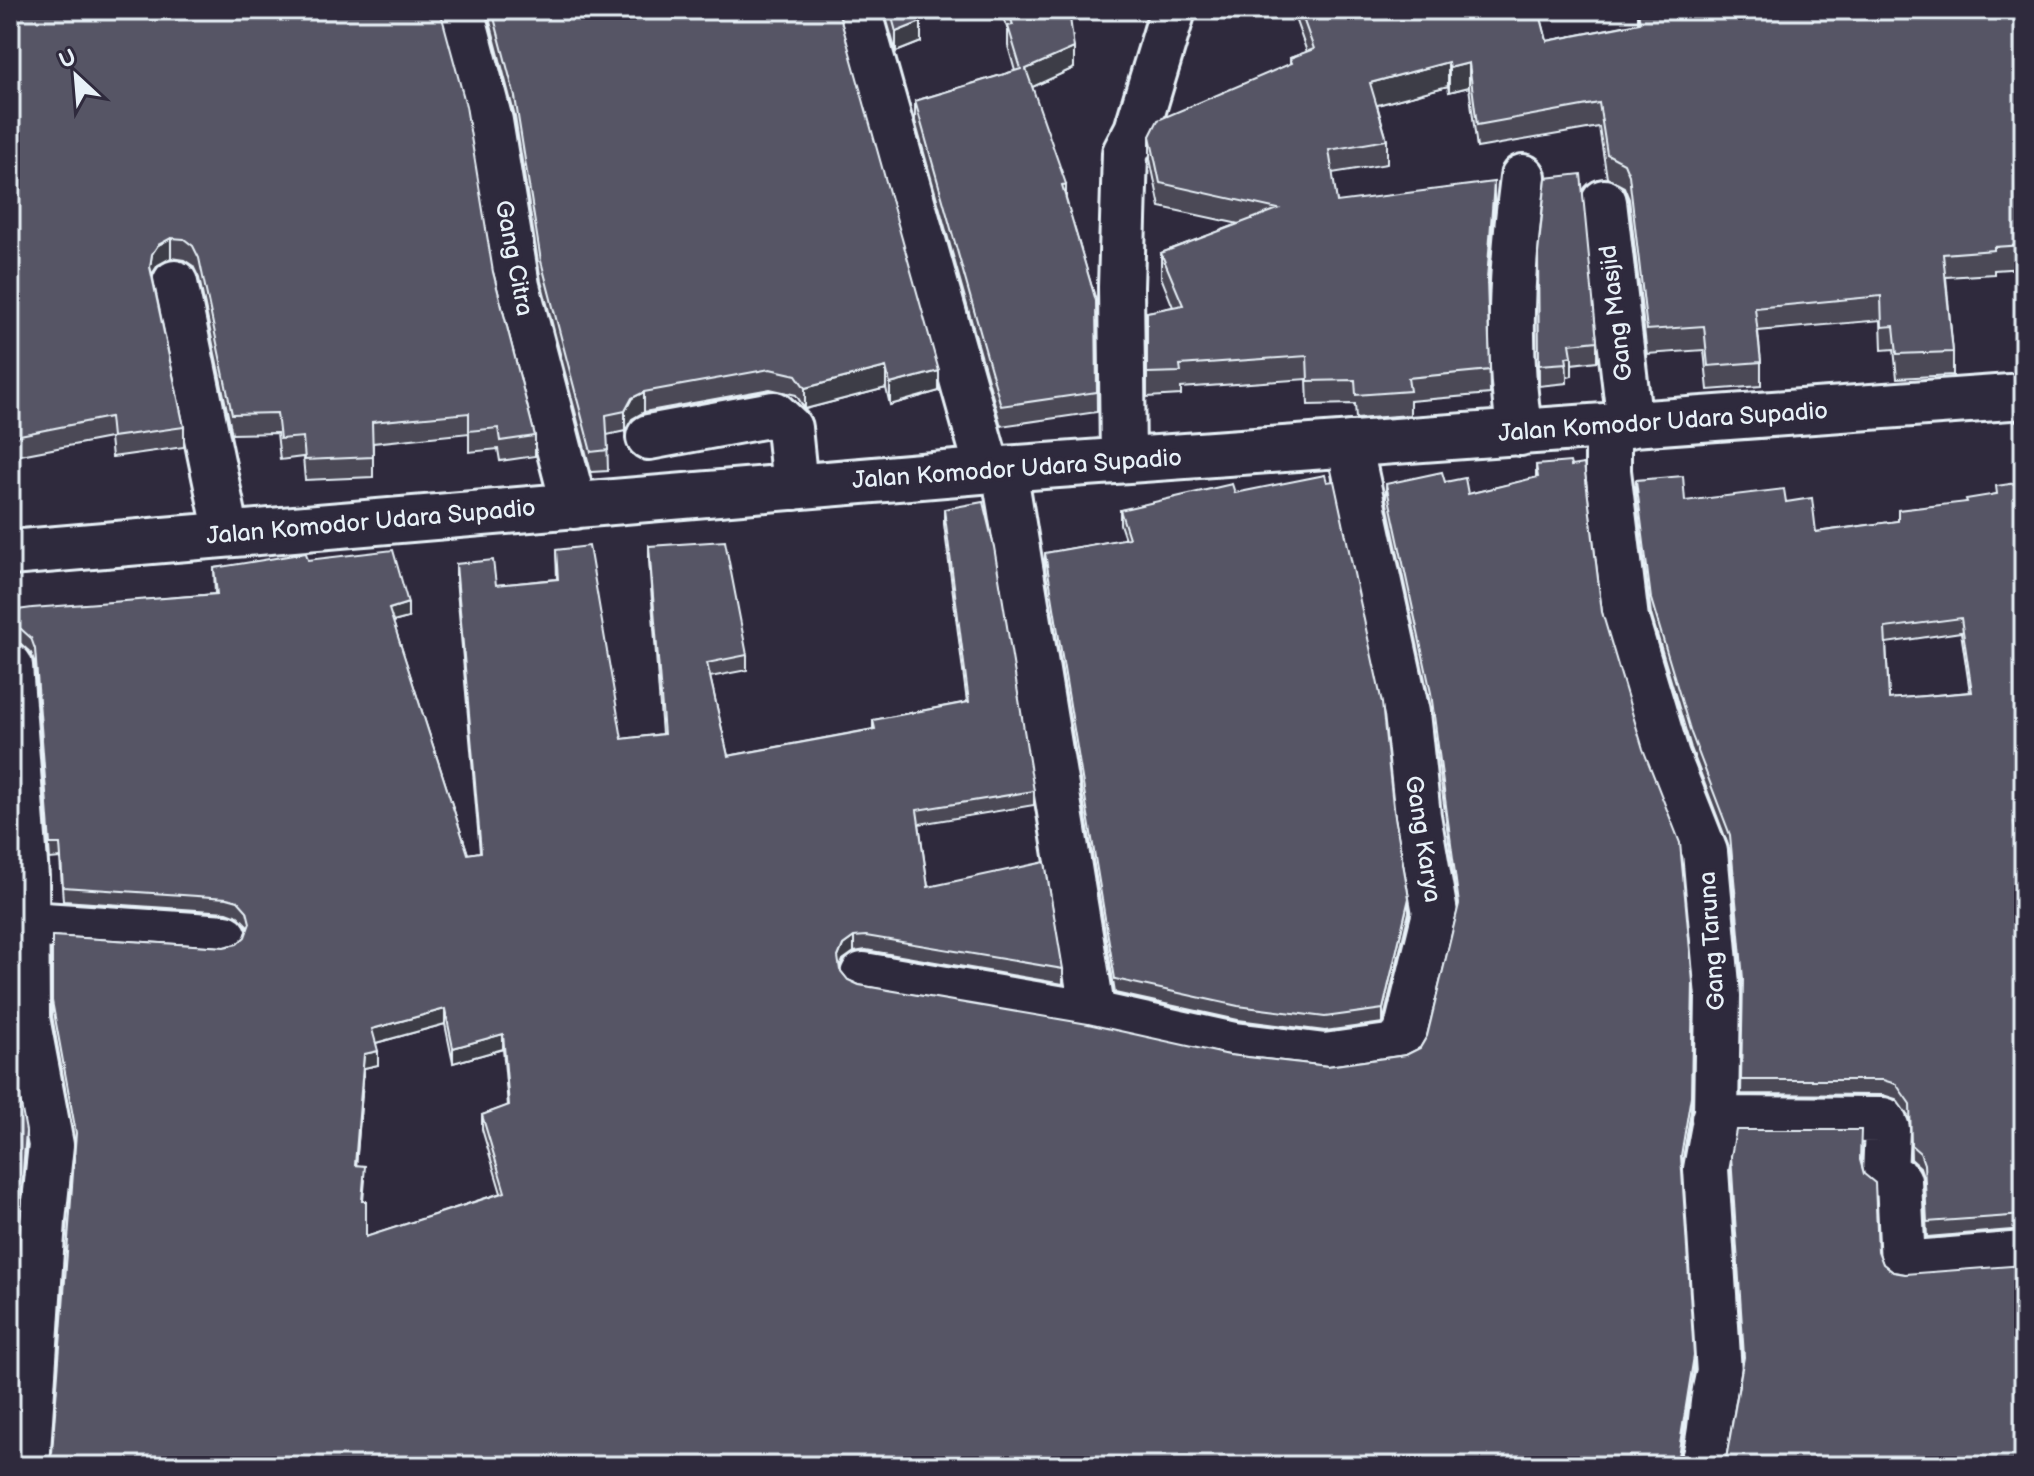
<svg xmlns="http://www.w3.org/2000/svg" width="2034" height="1476" font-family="'Balsamiq Sans',sans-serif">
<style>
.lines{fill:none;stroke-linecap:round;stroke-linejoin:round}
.minor-casing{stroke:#e8f1f8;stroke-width:50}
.minor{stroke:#2f2a3d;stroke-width:44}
.wall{fill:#4b4957;stroke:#e8f1f8;stroke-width:2;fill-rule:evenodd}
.shaded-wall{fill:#3d3c47;stroke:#e8f1f8;stroke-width:2}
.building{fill:#575565;stroke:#e8f1f8;stroke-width:2;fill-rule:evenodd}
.labels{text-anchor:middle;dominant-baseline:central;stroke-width:8;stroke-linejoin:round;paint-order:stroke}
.street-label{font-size:24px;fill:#e8f1f8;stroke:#2f2a3d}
</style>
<rect width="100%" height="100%" fill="#2f2a3d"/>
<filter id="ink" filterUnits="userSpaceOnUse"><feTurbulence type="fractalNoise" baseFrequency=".0125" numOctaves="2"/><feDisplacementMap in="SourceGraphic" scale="16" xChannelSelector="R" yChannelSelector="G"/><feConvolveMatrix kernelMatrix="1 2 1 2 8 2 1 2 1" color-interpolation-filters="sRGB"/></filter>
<g filter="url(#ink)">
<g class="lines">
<defs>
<path id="minor" d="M 461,10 L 490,121 L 517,286 L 574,506
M 858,10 L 988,471
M 1604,202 L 1630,425
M 175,283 L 227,534
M 1608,426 L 1608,471 L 1626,619 L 1667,756 L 1705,852 L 1718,996 L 1716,1115 L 1706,1169 L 1719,1373 C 1709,1403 1714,1432 1702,1466
M 1520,433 C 1506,347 1512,263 1523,177
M 649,437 L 774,414 L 789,428 L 795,487
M 1123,460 L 1121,287 L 1125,153 L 1137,130 L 1173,10
M 1004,469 L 1093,1014 L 1234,1045 L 1325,1056 L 1403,1045 L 1435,913 L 1418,816 L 1407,713 L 1349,444
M 10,553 L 1004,469 L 2024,396
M 10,666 L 26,877 L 27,1018 L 51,1145 L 43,1220 L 27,1466
M 28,924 L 225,937
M 863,975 L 1093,1014
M 1714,1119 L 1883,1120 L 1887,1129 L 1885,1175 L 1899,1181 L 1903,1264 L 2024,1254"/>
</defs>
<!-- minor casing -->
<use href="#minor" class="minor-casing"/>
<!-- minor -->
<use href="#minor" class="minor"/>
</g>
<!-- wall -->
<path class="wall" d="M 10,10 L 493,272 L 535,436 L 535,456 L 500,461 L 498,449 L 469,452 L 469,433 L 373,443 L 373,477 L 305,480 L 303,457 L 280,460 L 277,433 L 232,434 L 199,278 L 193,266 L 184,260 L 171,258 L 158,265 L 152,274 L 184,427 L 184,447 L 112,457 L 110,438 L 10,457 Z
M 487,10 L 838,10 L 939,391 L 890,405 L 886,388 L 805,409 L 796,395 L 770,389 L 644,412 L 632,419 L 625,431 L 607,435 L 608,471 L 591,472 L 541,281 L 515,117 Z
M 884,10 L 917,10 L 921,42 L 896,52 Z
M 1000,10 L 1062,10 L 1074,68 L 1032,87 L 1096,301 L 1097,412 L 1001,426 L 915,121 L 915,101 L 1015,71 L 1008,46 L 1008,30 Z
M 1292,10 L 1539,10 L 1547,41 L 1638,23 L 1638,10 L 2024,10 L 2024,268 L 1994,270 L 1994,274 L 1946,277 L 1953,352 L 1953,375 L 1897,378 L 1894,349 L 1882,350 L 1881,320 L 1758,331 L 1761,362 L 1761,386 L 1708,390 L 1704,350 L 1647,354 L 1629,199 L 1624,187 L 1607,178 L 1599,127 L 1477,148 L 1469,87 L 1449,92 L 1448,86 L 1377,105 L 1387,140 L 1387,164 L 1332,173 L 1337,202 L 1494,205 L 1488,297 L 1490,394 L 1410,401 L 1410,415 L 1356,419 L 1355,404 L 1308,405 L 1307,379 L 1181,388 L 1181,395 L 1147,397 L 1147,312 L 1173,307 L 1161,277 L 1161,253 L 1239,224 L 1160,207 L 1150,159 L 1150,136 L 1290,64 L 1290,58 L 1307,52 Z
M 1538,254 L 1597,341 L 1597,361 L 1572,364 L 1572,376 L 1567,377 L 1567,383 L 1539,386 Z
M 1536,465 L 1602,612 L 1691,1111 L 1682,1166 L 1694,1370 L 1679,1460 L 52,1453 L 75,1143 L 52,1016 L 52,936 L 224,947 L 237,944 L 245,937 L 248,929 L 247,925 L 238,916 L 227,912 L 63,901 L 60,858 L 50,859 L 35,663 L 31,653 L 21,644 L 10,642 L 10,611 L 215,594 L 214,568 L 308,560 L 408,618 L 393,622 L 468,854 L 480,852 L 456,579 L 456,564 L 496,585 L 557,579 L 556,550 L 622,739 L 662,734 L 649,561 L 649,546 L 747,655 L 747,670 L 710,677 L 728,756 L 873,729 L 873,720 L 967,702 L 944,524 L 944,509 L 1034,791 L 1034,805 L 919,824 L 928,887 L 1063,969 L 1063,984 L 866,950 L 854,952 L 843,960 L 840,970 L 848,980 L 859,985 L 1229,1055 L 1328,1066 L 1406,1055 L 1420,1048 L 1427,1036 L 1458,909 L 1431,708 L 1386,499 L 1386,484 L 1445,482 L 1468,494 L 1536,478 ZM 445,1024 L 453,1063 L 503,1049 L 508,1106 L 482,1115 L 482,1129 L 501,1193 L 366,1237 L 363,1201 L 365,1180 L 356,1165 L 364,1068 L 378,1065 L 376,1043 Z
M 1636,480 L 1685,501 L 1786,502 L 1816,532 L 1898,521 L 1996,494 L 2024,733 L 2024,835 L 2016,836 L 2024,881 L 2024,1229 L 1927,1237 L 1924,1179 L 1920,1167 L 1911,1159 L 1910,1119 L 1896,1099 L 1883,1095 L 1741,1094 L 1743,992 L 1730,850 L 1691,748 L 1651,614 L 1636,494 ZM 1961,632 L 1970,692 L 1889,699 L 1886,643 Z
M 1235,493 L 1393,805 L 1409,912 L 1383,1023 L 1325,1031 L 1238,1020 L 1115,993 L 1045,567 L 1045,553 L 1125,539 L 1120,524 L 1120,510 Z
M 1731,1156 L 1861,1162 L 1878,1251 L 1883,1264 L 1893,1272 L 1905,1274 L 1726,1459 L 1743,1361 Z"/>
<!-- shaded-wall -->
<path class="shaded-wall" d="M 921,22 L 921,42 L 896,52 L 896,32 Z
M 1074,48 L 1074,68 L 1026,90 L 1026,69 Z
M 1448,62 L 1448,86 L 1370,107 L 1370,83 Z
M 1469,63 L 1469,87 L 1449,92 L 1449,68 Z
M 1494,182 L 1494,205 L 1487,304 L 1487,280 Z
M 1066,184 L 1066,204 L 1062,185 Z
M 171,238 L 171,258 L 158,265 L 152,274 L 150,267 L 152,254 L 158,245 Z
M 1572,356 L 1572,376 L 1567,377 L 1566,357 Z
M 886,367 L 886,388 L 805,409 L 805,388 Z
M 939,371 L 939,391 L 890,405 L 890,384 Z
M 644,392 L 644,412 L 632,419 L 625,431 L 625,411 L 632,398 Z
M 408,603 L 408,618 L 389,623 L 389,609 Z
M 2024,676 L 2024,691 L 2018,692 L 2018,677 Z
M 1409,898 L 1409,912 L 1383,1023 L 1383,1009 Z
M 854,937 L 854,952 L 843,960 L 838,972 L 838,957 L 843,945 Z
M 1693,997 L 1691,1111 L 1681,1170 L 1681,1156 Z
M 445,1009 L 445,1024 L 372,1044 L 372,1029 Z
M 503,1034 L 503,1049 L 453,1063 L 453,1048 Z
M 378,1051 L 378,1065 L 364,1068 L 355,1180 L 355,1165 L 364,1054 Z
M 26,1131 L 26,1146 L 10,1358 L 10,1343 Z
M 1694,1356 L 1694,1370 L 1678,1466 L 1678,1456 Z"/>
<!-- building -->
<path class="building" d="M 10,10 L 440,10 L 466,106 L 493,272 L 535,436 L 500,441 L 498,428 L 469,431 L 469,413 L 372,422 L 373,457 L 305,460 L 303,437 L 280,439 L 277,413 L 232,414 L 199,258 L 193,246 L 184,239 L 171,238 L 158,245 L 152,254 L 150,267 L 184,427 L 112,437 L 110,417 L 10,437 Z
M 492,10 L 838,10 L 939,371 L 890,384 L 886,367 L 805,388 L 796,375 L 770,369 L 644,392 L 632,398 L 625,411 L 606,415 L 608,450 L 591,452 L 541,261 L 515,97 Z
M 890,10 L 917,10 L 921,22 L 896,32 Z
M 1008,10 L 1069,10 L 1074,48 L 1026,69 L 1066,184 L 1062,185 L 1096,301 L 1097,392 L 1001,406 L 915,101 L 1021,69 L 1008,26 L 1013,25 Z
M 1300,10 L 1539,10 L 1547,41 L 1640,23 L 1638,10 L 2024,10 L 2024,245 L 1994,247 L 1994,250 L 1943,254 L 1953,352 L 1897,354 L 1894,326 L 1882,327 L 1881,296 L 1755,308 L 1761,362 L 1708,366 L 1704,326 L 1647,330 L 1629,175 L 1624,163 L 1607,154 L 1599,103 L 1477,125 L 1469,63 L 1449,68 L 1448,62 L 1370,83 L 1387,140 L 1329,150 L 1337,202 L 1494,182 L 1487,280 L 1490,370 L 1408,378 L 1410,391 L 1356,395 L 1355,380 L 1308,381 L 1307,356 L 1180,365 L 1181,372 L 1147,373 L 1147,312 L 1183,305 L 1161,253 L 1278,209 L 1160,183 L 1150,136 L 1158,120 L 1292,63 L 1290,58 L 1314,49 Z
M 1581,174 L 1597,341 L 1570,344 L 1572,356 L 1566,357 L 1567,363 L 1539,365 L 1538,254 L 1546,178 Z
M 1570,462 L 1571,466 L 1584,464 L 1602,612 L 1643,749 L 1680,843 L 1693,982 L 1691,1096 L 1681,1156 L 1694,1356 L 1678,1456 L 1683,1466 L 47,1466 L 52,1453 L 76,1133 L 52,1001 L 52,936 L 224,947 L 237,944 L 245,937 L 250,923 L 247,911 L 238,901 L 227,898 L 63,887 L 60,844 L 50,844 L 35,649 L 31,638 L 21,629 L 10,627 L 10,611 L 32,608 L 217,594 L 214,568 L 306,553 L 308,560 L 393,550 L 408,603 L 389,609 L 468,854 L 481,852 L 456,564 L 493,560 L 496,585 L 558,579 L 556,550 L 589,546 L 622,739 L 664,734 L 649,546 L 725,541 L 747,655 L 707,663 L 728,756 L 875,729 L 873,720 L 969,702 L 944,509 L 983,502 L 994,547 L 1034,791 L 917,810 L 928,887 L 1045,862 L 1063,969 L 866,936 L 854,937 L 843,945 L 838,957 L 840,970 L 848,980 L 859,985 L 1088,1024 L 1229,1055 L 1328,1066 L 1406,1055 L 1420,1048 L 1427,1036 L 1459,904 L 1431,693 L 1386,484 L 1442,472 L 1445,482 L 1465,478 L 1468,494 L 1538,477 L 1536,465 ZM 445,1009 L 453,1048 L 503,1034 L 509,1105 L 482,1115 L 505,1192 L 366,1237 L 366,1201 L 362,1201 L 365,1166 L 355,1165 L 364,1054 L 378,1051 L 372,1029 Z
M 1325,475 L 1327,482 L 1334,481 L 1382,703 L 1393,805 L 1409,898 L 1383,1009 L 1325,1017 L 1238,1006 L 1115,979 L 1045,553 L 1129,538 L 1120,510 L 1232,484 L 1235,493 Z
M 1683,476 L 1685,501 L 1784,489 L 1786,502 L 1812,498 L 1816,532 L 1898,521 L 1898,510 L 1967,502 L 1966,499 L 1997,494 L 1996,486 L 2024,482 L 2024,676 L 2018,677 L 2024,733 L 2024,821 L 2014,822 L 2024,881 L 2024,1215 L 1927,1222 L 1924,1164 L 1920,1153 L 1911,1145 L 1910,1104 L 1896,1084 L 1883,1080 L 1741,1080 L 1743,979 L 1730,835 L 1691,733 L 1651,599 L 1636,480 ZM 1961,618 L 1972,692 L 1889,699 L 1885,628 Z
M 10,1047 L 26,1131 L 10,1343 Z
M 1736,1130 L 1861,1130 L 1860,1160 L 1864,1174 L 1875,1183 L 1878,1251 L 1883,1264 L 1893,1272 L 1905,1274 L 2024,1265 L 2024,1466 L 1721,1466 L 1726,1459 L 1744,1357 L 1731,1156 Z"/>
</g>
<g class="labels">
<!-- street labels -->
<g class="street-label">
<text transform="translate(514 258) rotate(79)">Gang Citra</text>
<text transform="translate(1616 313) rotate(-97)">Gang Masjid</text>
<text transform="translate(1663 422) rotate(-4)">Jalan Komodor Udara Supadio</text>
<text transform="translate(1017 469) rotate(-4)">Jalan Komodor Udara Supadio</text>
<text transform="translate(371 522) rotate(-5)">Jalan Komodor Udara Supadio</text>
<text transform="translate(1423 839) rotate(81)">Gang Karya</text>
<text transform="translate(1712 941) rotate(-94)">Gang Taruna</text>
</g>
</g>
<!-- margin -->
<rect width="2034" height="1476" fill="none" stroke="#2f2a3d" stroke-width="40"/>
<rect x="20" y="20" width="1994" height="1436" fill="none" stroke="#e8f1f8" stroke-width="3" filter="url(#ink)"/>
<!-- north arrow -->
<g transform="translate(76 76) rotate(334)" stroke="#2f2a3d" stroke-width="6" paint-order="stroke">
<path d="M0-6L14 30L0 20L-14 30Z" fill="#e8f1f8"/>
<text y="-12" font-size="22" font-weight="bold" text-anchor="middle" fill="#e8f1f8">U</text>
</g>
</svg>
